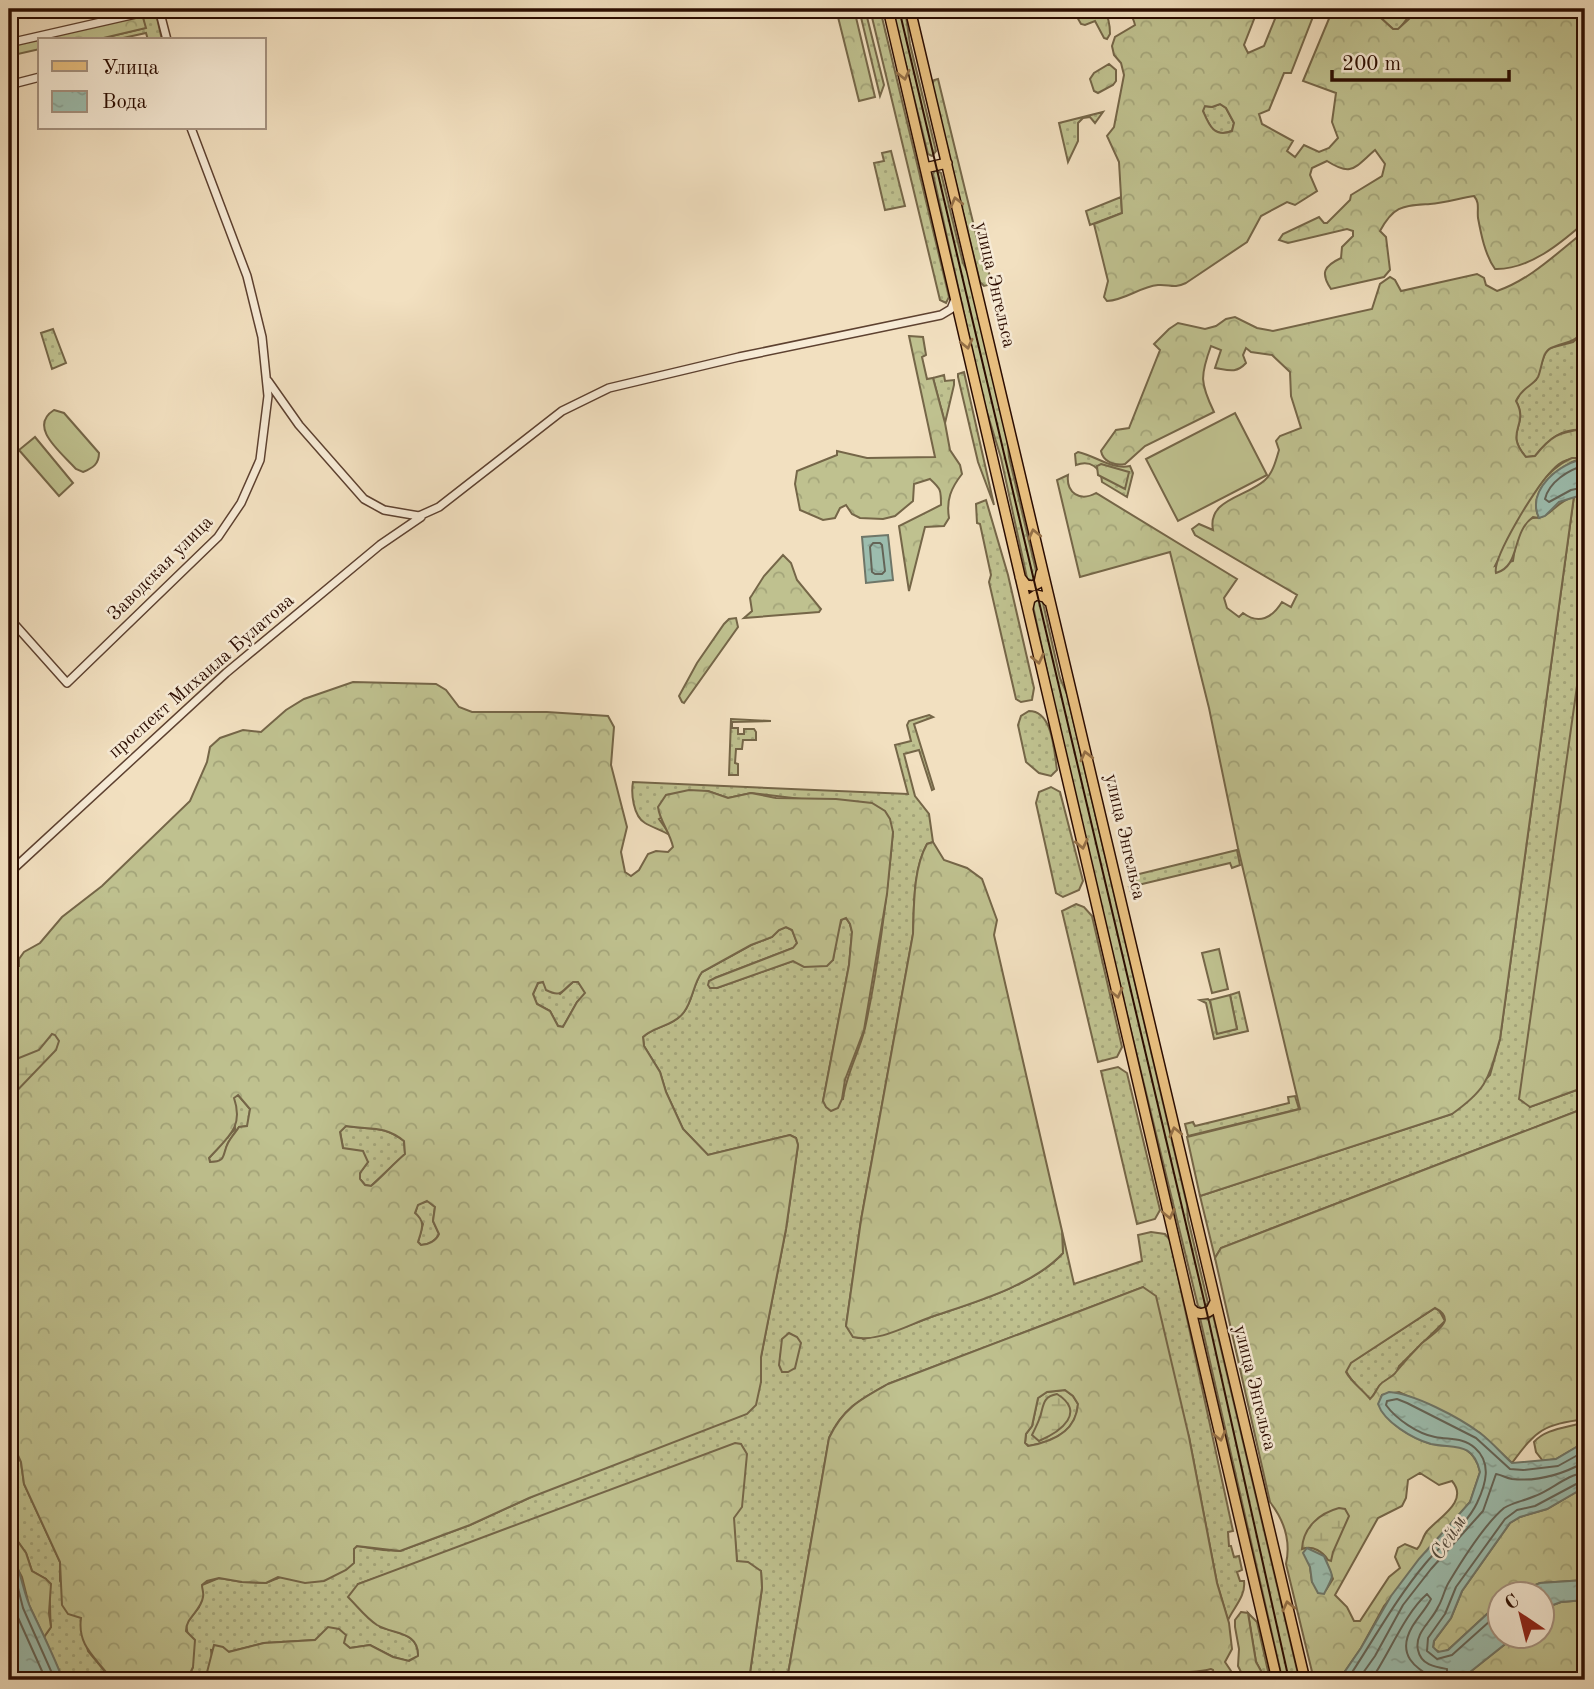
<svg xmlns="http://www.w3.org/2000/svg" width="1594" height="1689" font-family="'Old Standard TT',serif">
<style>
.grass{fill:url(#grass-dots);stroke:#756648;stroke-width:2}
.forest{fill:url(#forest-crowns);stroke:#756648;stroke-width:2;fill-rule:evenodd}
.wetland{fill:url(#wetland-marsh);stroke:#756648;stroke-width:2}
.garden{fill:#bfc18f;stroke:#756648;stroke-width:2}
.water{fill:url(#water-ripples);stroke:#6f7668;stroke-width:2}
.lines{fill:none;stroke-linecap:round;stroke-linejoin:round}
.shore{stroke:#646457;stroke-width:2}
.tertiary-casing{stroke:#5d4130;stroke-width:10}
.primary-casing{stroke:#2b0c00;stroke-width:12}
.tertiary{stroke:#f7ebd6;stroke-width:7}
.primary{stroke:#e9c080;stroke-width:9}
.tram{stroke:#2b0c00;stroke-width:2}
.oneway{stroke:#946f46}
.labels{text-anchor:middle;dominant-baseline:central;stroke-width:5;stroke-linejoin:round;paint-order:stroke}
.street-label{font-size:19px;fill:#2b0c00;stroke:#f7ebd6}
.water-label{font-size:21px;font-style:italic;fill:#534a3d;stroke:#f7ebd6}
</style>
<defs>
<pattern id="grass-dots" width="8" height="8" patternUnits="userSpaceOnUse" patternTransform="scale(1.75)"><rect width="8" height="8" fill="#bfc18f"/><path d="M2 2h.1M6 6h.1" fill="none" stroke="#a4a57a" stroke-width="1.8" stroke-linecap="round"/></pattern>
<pattern id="forest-crowns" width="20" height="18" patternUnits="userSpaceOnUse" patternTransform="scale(1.75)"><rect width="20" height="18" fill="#bfc18f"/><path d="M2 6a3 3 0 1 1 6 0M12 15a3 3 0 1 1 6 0" fill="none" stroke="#a4a57a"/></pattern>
<pattern id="wetland-marsh" width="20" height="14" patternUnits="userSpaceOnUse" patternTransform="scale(1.75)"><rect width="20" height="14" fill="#bfc18f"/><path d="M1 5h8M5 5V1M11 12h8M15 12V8" fill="none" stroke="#a4a57a"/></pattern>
<pattern id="water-ripples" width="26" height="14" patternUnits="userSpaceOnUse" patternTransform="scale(1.75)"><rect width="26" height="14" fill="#9cbdae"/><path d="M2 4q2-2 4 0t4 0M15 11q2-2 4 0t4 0" fill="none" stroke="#87a194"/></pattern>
</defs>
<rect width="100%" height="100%" fill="#f2e0c0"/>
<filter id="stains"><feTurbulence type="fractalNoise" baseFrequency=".00286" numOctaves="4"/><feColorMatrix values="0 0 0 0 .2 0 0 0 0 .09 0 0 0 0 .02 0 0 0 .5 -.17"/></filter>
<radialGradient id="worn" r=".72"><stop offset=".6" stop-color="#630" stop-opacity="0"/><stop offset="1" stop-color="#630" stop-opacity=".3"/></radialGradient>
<!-- grass -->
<path class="grass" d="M 859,9 L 865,9 L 884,85 L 880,96 Z
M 870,9 L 880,9 L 949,297 L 946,303 L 940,300 Z
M 892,9 L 905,9 L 910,44 L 936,151 L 932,156 L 928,154 Z
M 1371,9 L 1405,9 L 1409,16 L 1399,29 L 1393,29 Z
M 142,14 L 151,14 L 157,18 L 162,40 L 148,40 L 146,33 L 114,40 L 95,40 L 145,28 Z
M 938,79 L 984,267 L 987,266 L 991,280 L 988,285 L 984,286 L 980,282 L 932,85 L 934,80 Z
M 1220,104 L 1226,108 L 1234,123 L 1232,131 C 1214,138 1209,126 1203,111 L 1204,106 L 1212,107 Z
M 1103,112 L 1095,123 L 1090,117 L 1083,118 L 1078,123 L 1078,141 L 1068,162 L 1059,123 Z
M 891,151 L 905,206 L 885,210 L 874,163 L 884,161 L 882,153 Z
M 935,170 L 941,173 L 963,263 L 968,273 L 1007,435 L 1009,457 L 1037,575 L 1032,581 L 1027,578 L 1001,458 L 983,399 L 933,174 Z
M 1121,197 L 1122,213 L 1090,225 L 1086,211 Z
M 53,329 L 66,363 L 52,369 L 41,333 Z
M 1585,331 L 1585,430 C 1562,428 1549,438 1535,456 L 1526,457 C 1503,431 1530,426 1516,401 L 1521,391 L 1536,380 L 1545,353 L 1550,348 L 1573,342 Z
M 964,372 L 994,505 L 978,462 L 958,377 L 958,374 Z
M 944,375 L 945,381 L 954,380 L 954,385 L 945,423 L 933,378 Z
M 1078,452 C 1096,456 1112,470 1130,466 L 1133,473 L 1127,497 L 1102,482 C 1101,467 1090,460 1076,465 L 1075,454 Z
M 1585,494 L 1585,629 L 1530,1107 L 1585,1087 L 1585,1108 L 1221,1248 L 1215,1258 L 1200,1196 L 1452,1114 L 1490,1075 L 1500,1039 L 1574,496 Z
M 986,500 L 1008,575 L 1034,688 L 1032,700 L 1021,702 L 1016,699 L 989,582 L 991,575 L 980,524 L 977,523 L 976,504 Z
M 1035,599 L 1041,600 L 1043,603 L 1060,678 L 1067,694 L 1187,1205 L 1188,1219 L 1208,1303 L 1203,1309 L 1198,1306 L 1074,797 L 1033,606 Z
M 1029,711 C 1053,711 1054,751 1057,770 L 1051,776 L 1039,773 L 1026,762 L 1018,725 L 1021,716 Z
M 929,715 L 933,717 L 914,724 L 934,789 L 932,790 L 919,750 L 904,754 L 915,796 L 929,814 L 933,842 L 927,844 C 913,869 914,906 913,934 L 861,1220 L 846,1326 L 863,1339 C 886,1334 908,1326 931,1317 C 972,1303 1033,1286 1063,1253 L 1062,1231 L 1074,1284 L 1142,1261 L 1138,1235 L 1151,1232 L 1165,1234 L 1170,1240 L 1233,1531 L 1228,1532 L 1229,1546 L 1231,1546 L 1234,1557 L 1239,1556 L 1242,1570 L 1237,1572 L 1240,1581 L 1244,1581 C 1246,1596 1234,1607 1228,1620 L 1217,1583 L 1189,1437 L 1143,1287 L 888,1384 C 861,1399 843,1408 829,1438 L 787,1680 L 749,1680 L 762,1588 L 761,1571 L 737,1561 L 733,1518 L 384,1575 L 358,1584 L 380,1627 C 398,1633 419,1634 418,1656 L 408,1661 L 393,1657 L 370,1645 L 350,1648 L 344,1643 L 315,1640 L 264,1643 L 228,1652 L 211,1650 L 212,1659 L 205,1680 L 187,1680 L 193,1667 L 186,1624 L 199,1607 L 202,1585 L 219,1578 L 242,1582 L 266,1583 L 357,1546 L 383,1550 L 400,1551 L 470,1525 L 529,1498 L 761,1382 L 761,1357 L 786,1229 L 798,1145 L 796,1138 L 790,1135 L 708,1155 L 683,1129 L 666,1092 L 660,1072 L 644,1046 L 643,1037 C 652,1027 674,1026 684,1012 C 693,1000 693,984 702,972 L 751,945 L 772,937 L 779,930 L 786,927 L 792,930 L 797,943 L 793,948 L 715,978 L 717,988 L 793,961 L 833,960 L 836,937 L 842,919 L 846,918 L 850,924 L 852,932 L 849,965 L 823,1101 L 843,1099 C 846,1074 859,1053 865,1028 C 879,964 887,897 893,832 L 801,799 L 751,793 L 728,798 L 708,791 L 659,819 L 671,836 C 662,830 653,828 645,823 C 633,816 631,793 633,782 L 908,794 L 895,745 L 911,741 L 907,725 L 909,721 Z
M 731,719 L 771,721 L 732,722 L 732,728 L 738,728 L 738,734 L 744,734 L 744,729 L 754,729 L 756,732 L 756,740 L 743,740 L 742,749 L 736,749 L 735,763 L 738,764 L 738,775 L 729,775 Z
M 1051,787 L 1060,792 L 1083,881 L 1079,890 L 1063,897 L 1056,893 L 1036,803 L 1039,792 Z
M 1237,850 L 1240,865 L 1232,868 L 1230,863 L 1138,885 L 1139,890 L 1131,892 L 1129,887 L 1137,885 L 1135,875 Z
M 1076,904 L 1084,907 L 1092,916 L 1122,1047 L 1117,1057 L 1098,1062 L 1062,911 Z
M 542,982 L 560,994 L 573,982 L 578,982 L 586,993 L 577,1002 L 563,1027 L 558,1026 L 550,1011 L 537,1004 L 533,994 L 538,983 Z
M 1239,992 L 1248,1031 L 1214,1039 L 1206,1003 L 1200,1000 L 1208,999 L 1210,1001 L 1218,1033 L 1237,1029 L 1230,995 Z
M 1118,1067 L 1127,1073 L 1160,1210 L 1155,1219 L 1137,1224 L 1101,1071 Z
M 238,1095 L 250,1109 L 248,1126 L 239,1127 C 235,1132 231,1138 228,1143 C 222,1155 230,1162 210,1162 L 209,1158 L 235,1129 L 233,1097 Z
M 1295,1096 L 1299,1109 L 1188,1136 L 1185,1124 L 1193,1122 L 1195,1126 L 1289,1103 L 1288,1097 Z
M 346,1126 C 370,1130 384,1125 404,1141 L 405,1154 L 371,1186 L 365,1185 L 360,1179 L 360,1173 L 368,1162 L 343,1148 L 340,1131 Z
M 428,1201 L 435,1207 L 433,1221 L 439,1234 C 436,1241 428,1245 421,1245 L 418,1242 L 423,1224 L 415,1214 L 418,1204 Z
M 1435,1308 L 1439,1310 L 1445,1321 L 1399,1366 L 1396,1374 L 1380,1385 L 1370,1400 C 1362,1390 1351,1382 1346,1371 L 1350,1363 Z
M 1213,1315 L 1298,1674 L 1282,1678 L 1200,1318 L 1208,1319 Z
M 1065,1390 L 1073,1396 L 1078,1404 C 1076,1432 1053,1441 1029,1446 L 1025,1443 L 1026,1434 L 1032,1426 L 1038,1398 L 1047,1392 Z
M 9,1418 L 13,1444 L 21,1462 L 24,1484 L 60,1562 L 60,1581 L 81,1617 L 88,1651 L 112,1680 L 63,1680 L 44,1637 L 51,1627 C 49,1609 52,1596 46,1579 L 32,1571 L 26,1553 L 9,1529 Z
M 1248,1613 L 1257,1622 L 1270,1680 L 1266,1680 L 1256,1662 Z"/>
<!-- forest -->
<path class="forest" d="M 836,9 L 854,9 L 875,97 L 859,101 Z
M 1097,9 L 1104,9 C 1108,16 1110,26 1110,34 L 1107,39 L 1104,38 L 1095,21 L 1085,25 L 1081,24 L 1077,17 L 1079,13 Z
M 1120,9 L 1258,9 L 1244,45 L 1248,53 L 1264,46 L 1279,9 L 1316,9 L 1291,73 L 1284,73 L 1269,110 L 1259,114 L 1262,124 L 1293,141 L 1287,151 L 1295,157 L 1304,145 L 1319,152 L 1329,148 L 1338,138 L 1332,122 L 1336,93 L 1303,81 L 1333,9 L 1371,9 L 1393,29 L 1398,29 L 1409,19 L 1405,9 L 1585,9 L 1585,222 C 1561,243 1529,270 1495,269 C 1485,255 1481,234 1478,218 C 1477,209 1480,203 1474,196 C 1460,198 1445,203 1430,204 C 1403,206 1394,205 1380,231 L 1386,237 L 1390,270 L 1384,277 L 1331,289 C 1320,273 1324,266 1341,258 L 1342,247 L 1353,236 L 1353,231 L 1347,229 L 1288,243 L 1279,240 L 1283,234 L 1319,217 L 1324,223 L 1327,223 L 1350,200 L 1351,195 L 1382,176 L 1385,164 L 1375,150 C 1354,168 1352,177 1327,161 L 1312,168 L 1310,175 L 1317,191 L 1295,205 L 1287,202 L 1261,216 L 1247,242 L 1186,283 C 1173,289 1170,284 1158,285 C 1139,287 1126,300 1107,301 L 1104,297 L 1108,281 L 1094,224 L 1122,213 L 1119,162 L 1107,136 L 1114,127 L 1124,75 L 1121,63 L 1114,55 L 1112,46 L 1115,37 L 1135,25 C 1133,16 1129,11 1120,9 ZM 1220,104 L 1226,108 L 1234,123 L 1232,131 C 1214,138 1209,125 1203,111 L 1205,106 L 1212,107 Z
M 142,14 L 146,28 L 95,40 L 40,40 L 40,49 L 9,56 L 9,45 Z
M 1109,64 L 1116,70 L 1116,81 L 1113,85 L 1098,93 L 1094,91 L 1090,79 L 1094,73 Z
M 1585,231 L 1585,331 C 1568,346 1568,340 1551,348 C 1542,352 1542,368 1538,377 C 1532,387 1523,386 1516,401 C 1530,426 1503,431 1526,457 L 1535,456 C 1552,435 1558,433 1583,429 L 1585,430 L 1585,459 C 1576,458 1567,458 1559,464 C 1540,478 1507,542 1495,566 L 1513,561 C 1515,547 1517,527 1530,519 C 1535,516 1540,519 1546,515 C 1557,507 1559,502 1574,496 L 1500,1039 C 1488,1080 1487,1089 1452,1114 L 1200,1196 L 1187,1137 L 1300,1109 L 1238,848 L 1209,708 L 1170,552 L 1080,577 L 1057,480 L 1068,475 C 1066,493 1080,502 1096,493 L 1237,579 L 1224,598 L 1227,608 L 1239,617 L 1243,613 C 1259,625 1272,618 1282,602 L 1291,607 L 1297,595 L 1195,535 L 1192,529 L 1199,524 L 1213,530 C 1207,499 1247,497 1265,480 C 1273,473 1276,460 1279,450 L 1276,441 L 1280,436 L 1301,428 L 1291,396 L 1290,372 L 1272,355 L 1251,352 L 1246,348 L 1243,355 L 1246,363 C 1236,374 1228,370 1215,368 L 1221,350 L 1211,346 C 1200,376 1200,383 1214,412 L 1145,446 L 1125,464 C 1115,466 1103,462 1101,451 L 1116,430 L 1129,428 L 1160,350 L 1154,344 L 1169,329 L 1178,323 L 1205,329 L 1216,326 L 1226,319 L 1235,317 L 1257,328 L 1273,331 L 1372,309 L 1380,284 L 1390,277 L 1395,280 L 1401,291 L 1477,274 L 1484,278 L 1486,285 L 1497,291 C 1530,280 1558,252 1585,231 Z
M 909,336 L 923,337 L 926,355 L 922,357 L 927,379 L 933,378 L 945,423 L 950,450 L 960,465 L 962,474 C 951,488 946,500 949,518 L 944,526 L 925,527 L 909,591 L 899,526 L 941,505 C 941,490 941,489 930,479 L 914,484 L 913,501 L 895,516 L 883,519 L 860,518 L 852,514 L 846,505 L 840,508 L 835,518 L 823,520 L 800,510 L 795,484 L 797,471 L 837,455 L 837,451 L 867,458 L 935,457 Z
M 1101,464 L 1129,472 L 1125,489 L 1098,475 L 1097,466 Z
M 783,555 L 791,563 L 797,580 L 821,609 L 819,612 L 744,618 L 752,611 L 750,598 L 752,595 L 764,576 Z
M 736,618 L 738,627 L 684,703 L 682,702 L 679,696 L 697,663 L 724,624 L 729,619 Z
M 1585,629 L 1585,1087 L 1530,1107 L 1519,1099 Z
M 353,682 L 436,684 L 446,690 L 459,707 L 472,712 L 547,712 L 608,716 L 614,727 L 611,765 L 627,827 L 621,852 L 625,872 L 631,876 L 639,870 L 648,854 L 656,851 L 668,852 L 673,847 C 670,832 660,822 658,807 L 666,795 L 689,790 L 708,791 L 728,798 L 751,793 L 776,798 L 836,799 L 872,803 L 885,811 L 890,819 L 893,832 L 887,894 L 864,1030 L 845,1080 L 842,1099 L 838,1108 L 831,1111 L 826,1107 L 823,1101 L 849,965 L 852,932 L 850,924 L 846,918 L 841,920 L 833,960 L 827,966 L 804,967 L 793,961 L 717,988 L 710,988 L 708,985 L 709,981 L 715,978 L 793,948 L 797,943 L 792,930 L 786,927 L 779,930 L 772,937 L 751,945 L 702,972 C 693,984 693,1000 684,1012 C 674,1026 652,1027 643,1037 L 644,1046 L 660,1072 L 666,1092 L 683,1129 L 708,1155 L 790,1135 L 796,1138 L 798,1145 L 786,1229 L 761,1357 L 761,1382 L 756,1405 L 747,1414 L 529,1498 L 470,1525 L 400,1551 L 357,1546 L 354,1549 L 354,1563 L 346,1570 L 324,1581 L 305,1583 L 278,1577 L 266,1583 L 242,1582 L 219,1578 L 207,1581 L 202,1585 C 202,1589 204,1593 203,1597 C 201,1611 186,1617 186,1631 L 195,1640 L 193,1667 L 187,1680 L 112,1680 C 97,1658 77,1647 81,1618 L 68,1614 L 62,1605 L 60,1562 L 24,1484 L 21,1462 L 13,1444 L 9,1418 L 9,966 L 19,966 L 19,959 L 24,952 L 40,943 L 62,917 L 102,886 L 190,801 L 207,762 L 210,747 L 220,738 L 243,730 L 261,732 L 286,710 L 304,699 ZM 543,982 L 546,990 C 562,998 561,991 573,982 L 578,982 L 585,993 L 577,1002 L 563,1027 L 558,1026 L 550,1011 L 537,1004 L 533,994 L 538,983 ZM 238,1095 L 250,1109 L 247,1126 L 239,1127 C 236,1132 231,1137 228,1143 C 222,1154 227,1162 210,1162 L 209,1158 C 228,1137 244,1127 234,1098 ZM 346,1126 C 370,1130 384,1125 404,1141 L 405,1154 C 393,1164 383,1176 371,1186 L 365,1185 L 360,1179 L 360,1173 L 368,1162 L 363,1151 L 343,1148 L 340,1132 ZM 427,1201 L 435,1207 L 433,1221 L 439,1234 C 436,1241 428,1245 421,1245 L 418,1242 C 422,1229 426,1222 415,1213 L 418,1205 Z
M 933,842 L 944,860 L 967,868 L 982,879 L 997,920 L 994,935 L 1062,1231 L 1063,1253 C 1033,1286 972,1303 931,1317 C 908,1325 878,1343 853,1337 L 846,1326 L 861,1220 L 913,934 C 914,906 913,869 927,844 Z
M 1585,1108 L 1585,1419 C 1543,1425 1537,1429 1512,1463 L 1480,1433 L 1450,1416 L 1399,1392 L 1382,1395 C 1371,1416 1415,1440 1432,1444 C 1443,1446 1455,1443 1465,1449 C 1473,1454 1478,1462 1480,1472 L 1470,1502 L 1384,1606 L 1361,1648 L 1339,1680 L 1314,1680 L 1286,1564 C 1291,1541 1284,1520 1270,1502 L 1215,1258 L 1221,1248 ZM 1435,1308 C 1439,1310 1445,1314 1445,1320 C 1444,1328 1428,1338 1422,1343 C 1412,1353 1404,1362 1396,1372 C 1392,1378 1383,1380 1379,1386 C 1375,1392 1375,1395 1370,1399 C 1362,1389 1351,1382 1346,1372 L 1351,1363 ZM 1420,1473 L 1439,1485 L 1452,1481 C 1469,1501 1440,1517 1428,1530 C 1422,1536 1423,1543 1417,1549 L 1405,1544 L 1398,1548 L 1395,1557 L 1400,1568 L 1389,1577 L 1360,1621 L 1354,1621 L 1347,1607 L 1335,1595 L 1378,1518 L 1402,1506 L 1406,1498 L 1408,1480 ZM 1316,1553 L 1324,1556 L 1333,1579 L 1326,1590 L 1312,1582 L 1310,1567 Z
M 1143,1287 L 1156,1296 L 1189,1437 L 1217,1583 L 1229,1623 L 1232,1649 L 1225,1662 L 1237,1680 L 1215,1680 L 1213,1670 L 1211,1669 C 1192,1674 1175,1670 1158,1680 L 787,1680 L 829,1438 C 843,1408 861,1399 888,1384 ZM 1065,1390 L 1073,1396 L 1078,1404 C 1076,1432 1053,1442 1028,1446 L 1025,1443 L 1026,1434 L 1032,1426 L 1038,1398 L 1047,1392 Z
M 789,1333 L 797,1337 L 801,1343 L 795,1368 L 788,1372 L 782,1372 L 779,1365 L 782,1339 Z
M 1578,1424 L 1585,1424 L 1585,1442 L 1556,1459 L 1543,1461 L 1536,1452 L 1534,1442 C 1544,1430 1563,1428 1578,1424 Z
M 735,1443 L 741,1444 L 747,1454 L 742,1507 L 734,1518 L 737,1561 L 748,1562 L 761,1571 L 762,1588 L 749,1680 L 205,1680 L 214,1645 L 223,1647 L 229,1652 L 264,1643 L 315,1640 L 328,1627 L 339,1629 L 346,1635 L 344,1643 L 350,1648 L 370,1645 L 393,1657 L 409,1661 L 418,1656 C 419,1631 394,1635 377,1625 C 366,1618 358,1607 348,1597 L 358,1584 Z
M 1585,1487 L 1585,1580 L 1540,1583 L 1514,1594 L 1500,1594 L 1499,1603 L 1448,1650 L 1441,1653 L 1433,1648 L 1434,1641 L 1451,1618 L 1462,1591 L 1510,1523 L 1520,1517 L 1547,1509 Z
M 9,1529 L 26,1553 L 32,1571 L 46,1579 L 51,1584 L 49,1613 L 51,1627 L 44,1637 L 29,1605 L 22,1577 L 9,1552 Z
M 1585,1600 L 1585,1680 L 1460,1680 L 1514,1637 L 1542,1636 L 1542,1609 L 1561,1602 Z
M 1241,1612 L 1248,1613 L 1256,1662 L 1266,1680 L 1245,1680 L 1238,1666 L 1239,1649 L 1235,1627 L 1235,1620 Z"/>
<!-- wetland -->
<path class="wetland" d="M 1572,458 L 1582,458 C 1559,466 1526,490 1539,518 L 1533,517 C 1511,533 1521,566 1496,573 C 1492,558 1536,487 1549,474 C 1556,467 1562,462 1572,458 Z
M 52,1034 L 55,1035 L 59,1041 L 56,1050 L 9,1099 L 9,1062 L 39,1050 Z
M 1057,1394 C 1086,1412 1062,1431 1039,1441 L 1032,1435 C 1035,1429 1038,1423 1040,1417 C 1044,1405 1042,1397 1057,1394 Z
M 1339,1508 L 1345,1509 L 1349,1516 L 1333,1552 L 1331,1561 L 1328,1560 C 1323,1552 1313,1545 1302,1549 C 1303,1527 1320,1513 1339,1508 Z"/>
<!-- garden -->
<path class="garden" d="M 54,410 L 64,413 L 99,453 C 99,464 93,468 83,472 L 76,469 C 62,453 27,427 54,410 Z
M 1235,413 L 1267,475 L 1178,521 L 1146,459 Z
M 35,437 L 73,483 L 59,496 L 19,450 Z
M 1219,949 L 1228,989 L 1212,993 L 1202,953 Z
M 1230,995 L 1237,1029 L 1217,1034 L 1210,1000 Z"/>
<!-- water -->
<path class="water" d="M 1585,459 L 1585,494 L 1559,502 L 1545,516 L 1539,518 C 1526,490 1560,462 1585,459 Z
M 888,535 L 893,580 L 866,583 L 862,537 Z
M 1389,1392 C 1413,1393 1460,1418 1480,1433 C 1491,1441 1501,1453 1512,1463 L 1556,1459 L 1585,1442 L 1585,1487 L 1547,1509 L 1520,1517 L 1510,1523 L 1462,1591 L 1451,1618 L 1434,1641 L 1433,1647 L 1438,1652 L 1448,1650 L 1499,1603 L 1500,1636 L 1514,1637 L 1460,1680 L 1339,1680 L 1361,1648 L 1391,1596 L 1419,1559 L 1470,1502 L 1480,1472 C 1473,1441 1454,1449 1431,1444 C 1413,1439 1384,1422 1378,1404 L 1382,1395 Z
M 1307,1548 L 1324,1556 C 1334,1580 1335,1572 1324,1594 L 1318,1593 L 1312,1582 L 1310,1567 L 1303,1553 Z
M 9,1552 C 22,1570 22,1590 31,1609 C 42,1632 54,1656 63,1680 L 9,1680 Z
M 1585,1580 L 1585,1600 L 1561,1602 L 1542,1609 L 1542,1594 L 1514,1594 L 1540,1583 Z"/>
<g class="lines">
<!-- shore -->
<path class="shore" d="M 1585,465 C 1568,470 1549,482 1545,499 L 1549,502 L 1571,490 L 1585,487
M 873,543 L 880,543 L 882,545 L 885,571 L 882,574 L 875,574 L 872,572 L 870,547 Z
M 9,1566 L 16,1580 L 23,1608 L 55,1680
M 9,1588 L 15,1611 L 46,1680
M 1500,1612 L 1452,1655 L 1437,1659 L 1427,1651 L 1428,1638 L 1445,1614 L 1456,1587 L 1505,1519 L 1517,1510 L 1535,1506 L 1580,1482 L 1585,1482
M 1347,1680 C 1373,1641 1395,1600 1425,1564 C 1441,1544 1466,1526 1477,1503 C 1486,1484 1492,1463 1475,1448 C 1463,1437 1450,1440 1435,1437 C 1418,1434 1396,1419 1386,1405 L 1387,1401 L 1397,1399 L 1407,1403 L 1476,1438 L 1510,1469 L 1523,1470 L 1558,1466 L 1585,1451
M 1358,1680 L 1375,1656 L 1403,1605 L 1431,1569 L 1483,1511 L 1496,1474 C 1502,1475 1506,1478 1512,1479 C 1539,1482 1563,1474 1585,1462
M 1371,1680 C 1389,1654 1405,1613 1427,1594 L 1431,1599 C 1426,1609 1418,1617 1412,1627 C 1396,1655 1415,1668 1436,1680
M 1447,1680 L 1447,1669 C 1435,1667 1421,1665 1418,1650 C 1414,1633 1432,1621 1438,1607 C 1443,1599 1444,1590 1449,1582 C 1461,1562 1486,1523 1504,1508 C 1514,1502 1524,1501 1535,1496 C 1552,1490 1567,1474 1585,1473"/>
<defs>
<path id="tertiary" d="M 159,9 L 167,40
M 9,43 L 158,9
M 9,85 L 40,77
M 268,381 L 299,425 L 364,499 L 384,510 L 419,516 L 439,507 L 562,411 L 609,388 L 739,357 L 941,315 L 951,309 L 955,299
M 9,618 L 67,683 L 218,537 L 241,503 L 260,460 L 268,396 L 262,337 L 247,276 L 191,128
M 9,873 L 226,673 L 380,545 L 421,517"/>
<path id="primary" d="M 888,9 L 1277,1680
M 910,9 L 1305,1680
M 925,168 L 947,163
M 1020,577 L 1026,585 L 1033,586 L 1039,583 L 1041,573
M 1028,608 L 1030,599 L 1036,595 L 1045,597 L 1048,601
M 1191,1308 C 1196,1315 1204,1315 1211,1310 L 1215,1302"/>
</defs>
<!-- tertiary casing -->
<use href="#tertiary" class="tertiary-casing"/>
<!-- primary casing -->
<use href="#primary" class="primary-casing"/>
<!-- tertiary -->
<use href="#tertiary" class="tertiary"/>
<!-- primary -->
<use href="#primary" class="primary"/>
<!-- tram -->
<path class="tram" d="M 899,9 L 1207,1313 L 1289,1680"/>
</g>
<!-- one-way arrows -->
<defs><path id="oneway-chevron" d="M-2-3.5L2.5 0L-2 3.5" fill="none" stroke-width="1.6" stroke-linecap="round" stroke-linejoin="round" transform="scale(1.75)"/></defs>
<g class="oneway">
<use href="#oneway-chevron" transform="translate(904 75) rotate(77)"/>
<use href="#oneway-chevron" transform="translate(956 202) rotate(-104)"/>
<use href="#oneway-chevron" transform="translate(967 344) rotate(77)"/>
<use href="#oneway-chevron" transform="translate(1034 534) rotate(-103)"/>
<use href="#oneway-chevron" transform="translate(1038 659) rotate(77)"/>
<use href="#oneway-chevron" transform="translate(1086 756) rotate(-104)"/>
<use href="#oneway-chevron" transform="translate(1082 844) rotate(78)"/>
<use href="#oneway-chevron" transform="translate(1117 993) rotate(77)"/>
<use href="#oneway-chevron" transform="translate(1175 1132) rotate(-103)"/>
<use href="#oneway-chevron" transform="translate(1169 1214) rotate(77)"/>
<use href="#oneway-chevron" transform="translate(1220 1436) rotate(77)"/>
<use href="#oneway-chevron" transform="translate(1288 1606) rotate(-103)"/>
</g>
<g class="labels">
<!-- street labels -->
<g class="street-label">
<text transform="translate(994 285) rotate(77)">улица Энгельса</text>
<text transform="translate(161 569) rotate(-45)">Заводская улица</text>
<text transform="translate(202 677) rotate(-41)">проспект Михаила Булатова</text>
<text transform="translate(1124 837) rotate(77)">улица Энгельса</text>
<text transform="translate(1254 1388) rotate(76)">улица Энгельса</text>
</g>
<!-- water labels -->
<g class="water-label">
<text transform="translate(1449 1538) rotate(-57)">Сейм</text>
</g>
</g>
<!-- margin -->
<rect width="1594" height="1689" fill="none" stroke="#f2e0c0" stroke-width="35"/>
<rect x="10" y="10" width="1573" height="1668" fill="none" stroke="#2b0c00" stroke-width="3.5"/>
<rect x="18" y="18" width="1559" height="1654" fill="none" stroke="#2b0c00" stroke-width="2"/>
<!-- legend -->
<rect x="38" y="38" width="228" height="91" fill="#f7ebd6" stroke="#a59280" stroke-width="2"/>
<rect x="52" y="61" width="35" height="10" fill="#e9c080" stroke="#a59280" stroke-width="2"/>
<text x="102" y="74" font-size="21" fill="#2b0c00">Улица</text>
<rect x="52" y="91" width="35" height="21" fill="url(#water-ripples)" stroke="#a59280" stroke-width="2"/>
<text x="102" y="108" font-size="21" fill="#2b0c00">Вода</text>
<!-- north arrow -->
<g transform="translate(1521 1615) rotate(325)"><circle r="33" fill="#f7ebd6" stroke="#a59280" stroke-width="2"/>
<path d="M0-5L12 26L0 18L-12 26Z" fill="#8f2418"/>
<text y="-10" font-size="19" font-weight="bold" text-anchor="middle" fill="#2b0c00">С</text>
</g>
<!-- scale -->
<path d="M1332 70v10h177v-10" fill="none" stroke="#2b0c00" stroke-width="3.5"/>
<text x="1342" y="70" font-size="21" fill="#2b0c00" stroke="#f7ebd6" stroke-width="5" paint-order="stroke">200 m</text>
<rect width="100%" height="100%" filter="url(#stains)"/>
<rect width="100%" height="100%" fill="url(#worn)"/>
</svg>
